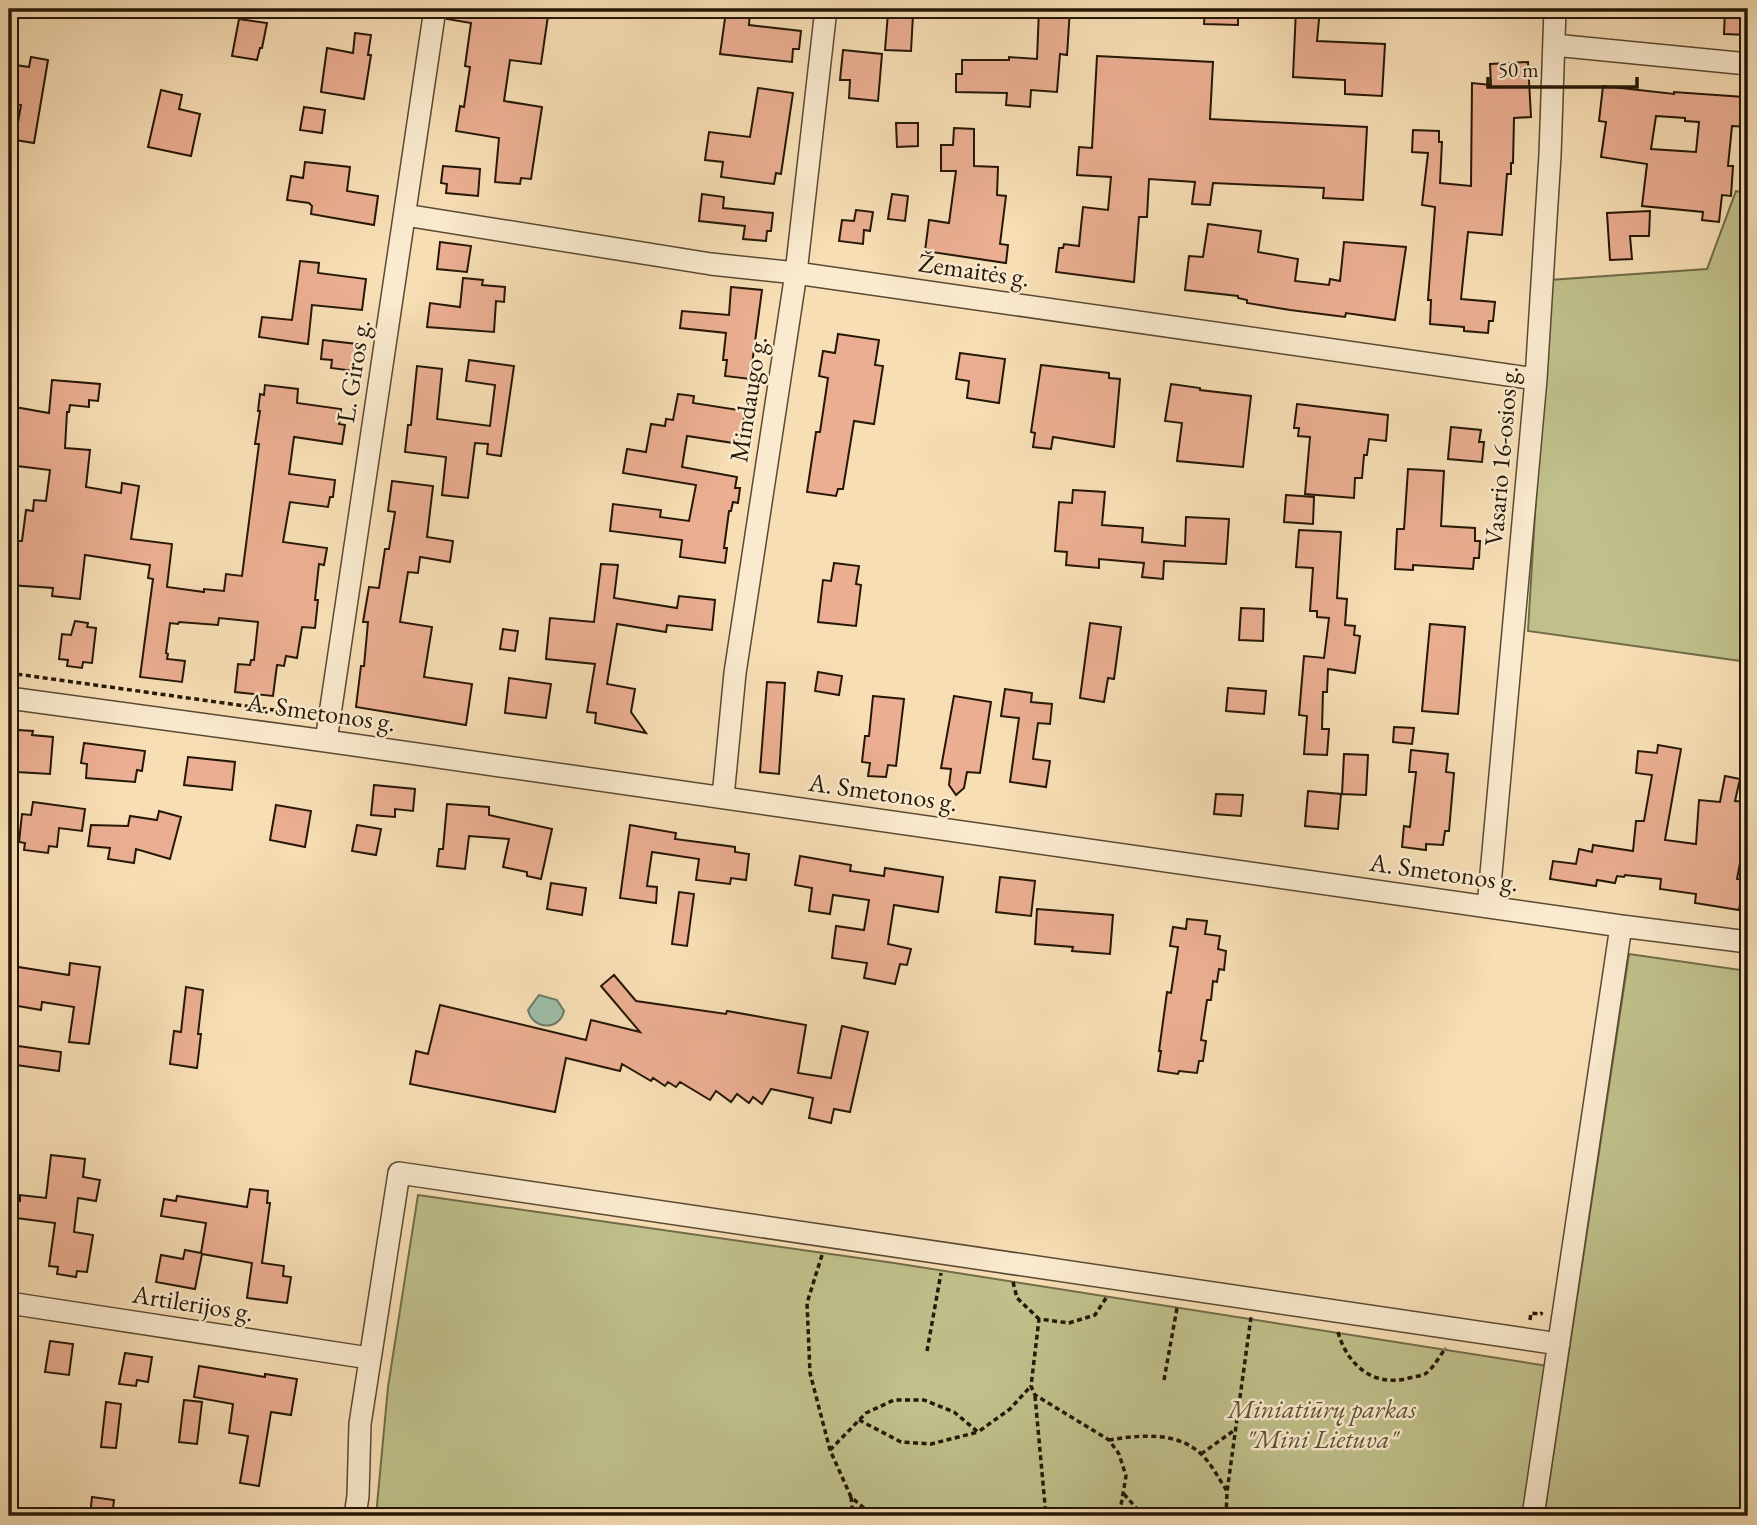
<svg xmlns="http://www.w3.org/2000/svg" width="1757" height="1525" font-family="'EB Garamond',serif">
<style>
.green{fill:#bfc08b;stroke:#726c48;stroke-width:2}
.water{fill:#9ebda8;stroke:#6e7b67;stroke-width:2}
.building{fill:#ebae92;stroke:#251706;stroke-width:2;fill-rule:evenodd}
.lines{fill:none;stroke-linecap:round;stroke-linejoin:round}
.street-casing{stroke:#5a4932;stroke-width:24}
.path{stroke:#251706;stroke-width:3.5;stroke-dasharray:5 3.5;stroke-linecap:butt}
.street{stroke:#faeacf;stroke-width:21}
.labels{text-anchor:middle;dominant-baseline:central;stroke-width:5;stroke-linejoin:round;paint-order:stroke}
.street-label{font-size:26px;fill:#251706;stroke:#faeacf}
.park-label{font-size:26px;font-style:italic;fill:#5b5235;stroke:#faeacf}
</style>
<rect width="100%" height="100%" fill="#f7deb5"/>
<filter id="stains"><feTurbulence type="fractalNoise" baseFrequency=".00286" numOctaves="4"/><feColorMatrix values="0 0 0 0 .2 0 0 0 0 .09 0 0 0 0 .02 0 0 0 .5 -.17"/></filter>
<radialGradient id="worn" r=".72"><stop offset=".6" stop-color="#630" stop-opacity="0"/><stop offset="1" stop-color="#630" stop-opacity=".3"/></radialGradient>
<!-- green -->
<path class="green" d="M 1736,191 L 1748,194 L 1748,662 L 1528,631 L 1549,280 L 1707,269 Z
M 1629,954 L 1748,971 L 1748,1516 L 1544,1516 Z
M 418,1195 L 894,1263 L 1548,1366 L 1526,1516 L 376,1516 L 388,1387 Z"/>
<!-- water -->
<path class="water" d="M 539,995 L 557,1000 L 564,1011 C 559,1032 532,1029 528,1010 Z"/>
<!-- building -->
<path class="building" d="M 448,9 L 549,9 L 541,64 L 510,60 L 504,101 L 542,107 L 531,179 L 521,178 L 520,184 L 495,182 L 499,138 L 456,131 L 460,106 L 464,107 L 470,67 L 465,66 L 471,23 L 447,19 Z
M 1039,9 L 1070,9 L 1067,55 L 1060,54 L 1057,92 L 1031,90 L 1030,107 L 1006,105 L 1007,93 L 956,92 L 956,74 L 962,74 L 962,60 L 1009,60 L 1009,57 L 1037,59 Z
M 1205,9 L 1238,9 L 1238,25 L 1204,24 Z
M 1296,9 L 1320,9 L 1317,41 L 1385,44 L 1382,96 L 1345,94 L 1345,80 L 1293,77 Z
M 1725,9 L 1748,9 L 1748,35 L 1724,34 Z
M 731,10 L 750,11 L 749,25 L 801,31 L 799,49 L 793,49 L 792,62 L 720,54 L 726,11 Z
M 888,13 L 913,15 L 911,51 L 885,50 Z
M 239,19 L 267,23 L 262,48 L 260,48 L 257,60 L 232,56 Z
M 355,33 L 371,35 L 368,55 L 371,55 L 364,99 L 321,92 L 327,48 L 353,53 Z
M 843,50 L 882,54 L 878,101 L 849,98 L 850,80 L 840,80 Z
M 1097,56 L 1213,62 L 1210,119 L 1367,127 L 1363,200 L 1323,198 L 1324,188 L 1213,183 L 1210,205 L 1192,204 L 1195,182 L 1149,179 L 1147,217 L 1139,217 L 1134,282 L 1056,272 L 1059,248 L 1063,248 L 1064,244 L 1079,246 L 1083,207 L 1108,210 L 1111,177 L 1077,175 L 1079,147 L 1092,148 Z
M 31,57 L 48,60 L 34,143 L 15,140 L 21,105 L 9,103 L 9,64 L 29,67 Z
M 1528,62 L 1531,117 L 1514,118 L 1513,163 L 1511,163 L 1511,174 L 1507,174 L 1502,235 L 1468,232 L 1461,299 L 1495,302 L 1493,321 L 1489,321 L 1488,333 L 1464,331 L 1464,327 L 1430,324 L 1431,300 L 1428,300 L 1435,207 L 1422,205 L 1428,153 L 1412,152 L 1413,130 L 1439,131 L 1439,142 L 1442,142 L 1440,183 L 1471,186 L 1472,83 L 1491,85 L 1490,64 Z
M 1603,86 L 1674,94 L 1674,92 L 1744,97 L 1744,102 L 1748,102 L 1748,127 L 1732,126 L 1728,166 L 1733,166 L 1731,196 L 1722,195 L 1719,222 L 1702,220 L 1703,212 L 1642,206 L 1647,164 L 1601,157 L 1606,122 L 1599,121 ZM 1656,116 L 1685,118 L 1685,121 L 1699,122 L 1696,152 L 1651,149 Z
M 758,88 L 793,93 L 781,174 L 776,173 L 774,184 L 721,177 L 723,162 L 705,160 L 709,132 L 750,137 Z
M 161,90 L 182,95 L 179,109 L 200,114 L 191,156 L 148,147 Z
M 304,107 L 325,110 L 322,133 L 300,130 Z
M 896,123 L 918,123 L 918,146 L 897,147 Z
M 954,128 L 974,129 L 974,166 L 998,167 L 997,195 L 1006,196 L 1000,244 L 1008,245 L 1006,263 L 925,251 L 929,220 L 949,223 L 956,171 L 941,171 L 941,145 L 953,145 Z
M 305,162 L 350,167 L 347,191 L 378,196 L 374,225 L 311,214 L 312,206 L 309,203 L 287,200 L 291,176 L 303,178 Z
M 443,166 L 480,169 L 478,196 L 446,193 L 447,184 L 441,183 Z
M 702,194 L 724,197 L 723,208 L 773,213 L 771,231 L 767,231 L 766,241 L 743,239 L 745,226 L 699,221 Z
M 892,194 L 908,196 L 905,221 L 888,219 Z
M 856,210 L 873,212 L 870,231 L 864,230 L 863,244 L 839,241 L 842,220 L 854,221 Z
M 1650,211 L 1649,236 L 1630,236 L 1632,259 L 1610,260 L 1607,213 Z
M 1208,224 L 1261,231 L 1258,252 L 1298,259 L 1295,281 L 1329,285 L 1330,279 L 1340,281 L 1344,242 L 1406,247 L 1395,320 L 1346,313 L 1345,317 L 1290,310 L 1247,303 L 1247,300 L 1238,298 L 1238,296 L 1185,290 L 1189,256 L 1203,257 Z
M 440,242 L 471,246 L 467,272 L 437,269 Z
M 300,261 L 319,263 L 318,273 L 366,279 L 362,310 L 312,305 L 308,344 L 259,337 L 262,317 L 292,320 Z
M 463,278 L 483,280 L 482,285 L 505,287 L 504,302 L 496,301 L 494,332 L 427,327 L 430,303 L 460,307 Z
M 731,287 L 762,290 L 750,379 L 725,376 L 727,360 L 723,360 L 726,333 L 680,328 L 682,311 L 729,315 Z
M 838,334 L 879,340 L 875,365 L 883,366 L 874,424 L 854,421 L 843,489 L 838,489 L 836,496 L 807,492 L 816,432 L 820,432 L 828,378 L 819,376 L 823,351 L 835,353 Z
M 323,340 L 357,344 L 354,371 L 331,368 L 332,360 L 321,359 Z
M 960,353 L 1005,359 L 999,403 L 967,398 L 969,381 L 956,379 Z
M 469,360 L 514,366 L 501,456 L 487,454 L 488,444 L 475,443 L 468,498 L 442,495 L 446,457 L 405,452 L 408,425 L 411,425 L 417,366 L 442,369 L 437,419 L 490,426 L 495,385 L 466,381 Z
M 1041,365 L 1109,373 L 1109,378 L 1120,379 L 1114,447 L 1053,437 L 1051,449 L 1033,447 L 1035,433 L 1031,432 Z
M 52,380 L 100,384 L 98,401 L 89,400 L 89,407 L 70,405 L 69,412 L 67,412 L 65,448 L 90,450 L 86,487 L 121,493 L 122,483 L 139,486 L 131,539 L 172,544 L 167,587 L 204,592 L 204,589 L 224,591 L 226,574 L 242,576 L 259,444 L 255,444 L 260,411 L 258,411 L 260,394 L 264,395 L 265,385 L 298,389 L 297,403 L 341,409 L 339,424 L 345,425 L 342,444 L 294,437 L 289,474 L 335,480 L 333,497 L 330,497 L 328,507 L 290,502 L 283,542 L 327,548 L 324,565 L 319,564 L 315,600 L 318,600 L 315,628 L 302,627 L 297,658 L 286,656 L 284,666 L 277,665 L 273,696 L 235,692 L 238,664 L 250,665 L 251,660 L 254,660 L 258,622 L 219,618 L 218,625 L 179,622 L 178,624 L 170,623 L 166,653 L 168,654 L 167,659 L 185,661 L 182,682 L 140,677 L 153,579 L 148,578 L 150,565 L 85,555 L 80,599 L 52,596 L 53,588 L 9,585 L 9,541 L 22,541 L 26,510 L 33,511 L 34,500 L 46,501 L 50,470 L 9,465 L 9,406 L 49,413 Z
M 1171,384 L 1200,388 L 1200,390 L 1251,396 L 1243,467 L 1177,461 L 1182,423 L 1165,421 Z
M 678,394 L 694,396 L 693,403 L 745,411 L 740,444 L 687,436 L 682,467 L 737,477 L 735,488 L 740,488 L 738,503 L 733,502 L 731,511 L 729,511 L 724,548 L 727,548 L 725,563 L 680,557 L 682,540 L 610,531 L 613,504 L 661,510 L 660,517 L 689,521 L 696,485 L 623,473 L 627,449 L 646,452 L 651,424 L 665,426 L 666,419 L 673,420 Z
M 1297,404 L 1388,415 L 1386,441 L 1369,439 L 1367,455 L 1364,455 L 1362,478 L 1355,478 L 1354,498 L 1305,494 L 1310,437 L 1298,436 L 1299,428 L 1294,428 Z
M 1451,427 L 1481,430 L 1479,442 L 1484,442 L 1482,462 L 1448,459 Z
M 1408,469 L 1444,471 L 1441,526 L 1475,528 L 1475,541 L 1480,541 L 1479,558 L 1474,558 L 1473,569 L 1413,565 L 1413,570 L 1395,569 L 1397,529 L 1404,529 Z
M 392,481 L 433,486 L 427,537 L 453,541 L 450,562 L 420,557 L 418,573 L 408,572 L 400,622 L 432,627 L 424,677 L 472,684 L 466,725 L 356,707 L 361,666 L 364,666 L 368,622 L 363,622 L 369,587 L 379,588 L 385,549 L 389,549 L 395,512 L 388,511 Z
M 1073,490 L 1105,492 L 1102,525 L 1143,528 L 1142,542 L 1185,546 L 1186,517 L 1229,519 L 1226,564 L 1164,561 L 1163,579 L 1142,577 L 1144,563 L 1099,559 L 1099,568 L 1066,565 L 1067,552 L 1055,551 L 1059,502 L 1072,503 Z
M 1286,495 L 1314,497 L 1313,524 L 1284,522 Z
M 1299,530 L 1341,532 L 1337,598 L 1347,599 L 1345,625 L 1355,626 L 1354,635 L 1360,636 L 1355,673 L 1328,669 L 1327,692 L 1323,692 L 1322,729 L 1329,729 L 1327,755 L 1304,754 L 1307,716 L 1299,715 L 1304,656 L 1324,658 L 1329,618 L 1317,617 L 1317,611 L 1310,611 L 1313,568 L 1296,567 Z
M 834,563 L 859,566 L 856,584 L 861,585 L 856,626 L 818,622 L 823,580 L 831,581 Z
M 601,564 L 618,565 L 614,598 L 677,608 L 679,596 L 715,600 L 712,630 L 667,625 L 666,632 L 617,624 L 607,684 L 635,689 L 631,712 L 646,733 L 595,723 L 596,713 L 587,712 L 595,664 L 546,659 L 550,618 L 594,622 Z
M 1241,608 L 1264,609 L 1263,641 L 1239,640 Z
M 75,621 L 88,623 L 87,627 L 96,628 L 92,663 L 83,662 L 82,668 L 67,666 L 68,660 L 59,659 L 62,634 L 71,635 Z
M 1090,623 L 1121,627 L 1114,679 L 1108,678 L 1104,702 L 1080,698 Z
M 1430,624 L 1465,627 L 1458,714 L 1422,711 Z
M 503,629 L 518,631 L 515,651 L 500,649 Z
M 818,672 L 842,676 L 839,695 L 815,691 Z
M 509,678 L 551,684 L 546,718 L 505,713 Z
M 767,682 L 785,683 L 779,774 L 760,772 Z
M 1228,688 L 1266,691 L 1264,714 L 1226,711 Z
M 1005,689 L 1032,693 L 1031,702 L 1052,704 L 1050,724 L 1038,723 L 1033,759 L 1050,761 L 1046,787 L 1010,782 L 1019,718 L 1001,716 Z
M 873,696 L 904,699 L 896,766 L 888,765 L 886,777 L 868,776 L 870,763 L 862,762 L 865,736 L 869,736 Z
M 954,696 L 991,702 L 980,773 L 967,772 L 964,788 L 956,795 L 949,785 L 951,769 L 941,768 Z
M 1394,727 L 1414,728 L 1412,744 L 1393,742 Z
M 18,730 L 33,731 L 32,735 L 53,737 L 50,774 L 17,772 L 18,764 L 9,764 L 9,734 L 17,734 Z
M 84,743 L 145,751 L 142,771 L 137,770 L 135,782 L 86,778 L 87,764 L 81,763 Z
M 1658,745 L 1681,749 L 1665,840 L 1696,844 L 1699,800 L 1720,802 L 1725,776 L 1740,779 L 1735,801 L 1748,802 L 1748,821 L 1737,879 L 1744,880 L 1739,910 L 1695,903 L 1696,894 L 1660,889 L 1661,879 L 1625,875 L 1624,877 L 1617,876 L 1615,883 L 1597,880 L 1596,886 L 1550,879 L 1553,861 L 1576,864 L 1579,849 L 1592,852 L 1593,845 L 1633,851 L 1636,821 L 1644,821 L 1652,775 L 1636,773 L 1638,751 L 1657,753 Z
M 1411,750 L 1448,754 L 1446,772 L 1454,773 L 1449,831 L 1445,831 L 1443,845 L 1426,844 L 1426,850 L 1402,847 L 1404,826 L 1410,827 L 1416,772 L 1409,772 Z
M 1344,754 L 1368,755 L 1366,795 L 1342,794 Z
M 188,757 L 235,762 L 232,790 L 184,785 Z
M 374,785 L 415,789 L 413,811 L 395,809 L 395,817 L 371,815 Z
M 1308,791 L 1341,794 L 1338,829 L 1305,826 Z
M 1216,794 L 1243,795 L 1241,816 L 1214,814 Z
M 33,802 L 85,809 L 82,831 L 59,828 L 57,847 L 49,846 L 48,853 L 24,850 L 25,843 L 19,842 L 22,814 L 31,815 Z
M 447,804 L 489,807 L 489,815 L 552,829 L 541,879 L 527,876 L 527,872 L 503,867 L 509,839 L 469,836 L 465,869 L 437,866 L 439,849 L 443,849 Z
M 276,805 L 311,811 L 305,847 L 270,840 Z
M 159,811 L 181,817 L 170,859 L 136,849 L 134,863 L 108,859 L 110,848 L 88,846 L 91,825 L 128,826 L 130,816 L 157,820 Z
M 357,825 L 381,829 L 376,855 L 352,851 Z
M 630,825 L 676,833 L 675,839 L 735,847 L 735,852 L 749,854 L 746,880 L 731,878 L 730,884 L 696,880 L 699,859 L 652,852 L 647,886 L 657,887 L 656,903 L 620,898 Z
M 800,856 L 851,865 L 850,871 L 884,876 L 885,868 L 943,877 L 938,912 L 894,905 L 888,944 L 911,949 L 907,965 L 900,964 L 895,984 L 864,978 L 867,963 L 832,958 L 836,926 L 864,930 L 869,900 L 833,895 L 830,914 L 809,911 L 812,888 L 795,885 Z
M 1000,877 L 1035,881 L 1031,916 L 996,912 Z
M 551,883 L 586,888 L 582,915 L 547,909 Z
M 679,892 L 694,894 L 687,946 L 672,944 Z
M 1037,909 L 1113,915 L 1110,954 L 1072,951 L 1073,947 L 1035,944 Z
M 1187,919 L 1207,921 L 1205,934 L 1220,936 L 1218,949 L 1226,951 L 1224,970 L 1219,969 L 1217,982 L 1213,981 L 1211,1000 L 1207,1000 L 1201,1040 L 1206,1041 L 1203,1061 L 1199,1061 L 1197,1073 L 1179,1071 L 1178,1074 L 1158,1071 L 1161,1051 L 1159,1051 L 1167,992 L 1171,993 L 1178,947 L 1170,946 L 1173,927 L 1186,929 Z
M 70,963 L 100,967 L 89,1044 L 69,1042 L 74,1007 L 42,1002 L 41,1010 L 12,1005 L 13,995 L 9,995 L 9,978 L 16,979 L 18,967 L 69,975 Z
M 614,975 L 636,1001 L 726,1014 L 727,1011 L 806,1025 L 798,1073 L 831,1078 L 842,1026 L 868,1032 L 850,1112 L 834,1109 L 831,1123 L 809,1118 L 813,1098 L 771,1089 L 762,1104 L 753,1097 L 749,1103 L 737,1094 L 731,1102 L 716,1091 L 710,1100 L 680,1082 L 676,1087 L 668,1082 L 665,1086 L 653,1078 L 651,1081 L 622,1064 L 620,1071 L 566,1058 L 555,1112 L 410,1084 L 416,1051 L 428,1054 L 440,1005 L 586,1040 L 591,1020 L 640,1032 L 601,986 Z
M 186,987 L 203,990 L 198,1034 L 201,1034 L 197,1068 L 170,1064 L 174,1031 L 181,1032 Z
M 11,1045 L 61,1052 L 59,1071 L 9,1064 Z
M 51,1155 L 85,1159 L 83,1177 L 100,1180 L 96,1201 L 78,1198 L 74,1232 L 93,1235 L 87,1272 L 77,1271 L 76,1277 L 57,1274 L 58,1267 L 49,1266 L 55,1223 L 9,1217 L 9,1199 L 20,1201 L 20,1195 L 46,1198 Z
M 250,1189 L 268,1191 L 267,1203 L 270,1203 L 262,1263 L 284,1266 L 283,1276 L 291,1277 L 287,1303 L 247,1298 L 252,1263 L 202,1254 L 195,1289 L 156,1282 L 161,1255 L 183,1259 L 185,1250 L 201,1253 L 206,1223 L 161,1216 L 164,1199 L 176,1201 L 177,1196 L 247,1207 Z
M 50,1341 L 73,1344 L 69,1375 L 45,1372 Z
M 125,1353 L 152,1357 L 148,1382 L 137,1380 L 136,1386 L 119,1384 Z
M 199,1366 L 265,1377 L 265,1374 L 297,1379 L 291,1415 L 271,1412 L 259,1486 L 240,1483 L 248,1436 L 229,1433 L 233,1404 L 194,1397 Z
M 184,1400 L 202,1402 L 197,1444 L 179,1442 Z
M 106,1402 L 121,1404 L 116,1448 L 101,1447 Z
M 92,1497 L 114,1500 L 112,1516 L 90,1516 Z"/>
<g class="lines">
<defs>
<path id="street" d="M 1554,45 L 1748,64
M 405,215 L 711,264 L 796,273 L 1536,379
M 9,698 L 326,741 L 1621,926 L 1748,942
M 326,741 L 435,9
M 723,797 L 735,673 L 796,273 L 826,9
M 1488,907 L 1536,379 L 1550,155 L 1555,9
M 9,1303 L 369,1358
M 355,1516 L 358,1496 L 360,1424 L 399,1173 L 1559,1344
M 1533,1516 L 1621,926"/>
</defs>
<!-- street casing -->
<use href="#street" class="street-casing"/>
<!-- path -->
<path class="path" d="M 9,673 L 310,715
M 822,1255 L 807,1303 L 810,1373 L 830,1450 L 851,1497 L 873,1516
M 1013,1282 L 1017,1298 L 1039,1319
M 1106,1298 L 1095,1315 L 1069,1323 L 1039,1319 L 1031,1386 L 1035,1395 L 1109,1440 L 1119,1454 L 1126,1476 L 1120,1511 L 1116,1516
M 1530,1320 L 1531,1313 L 1541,1314 L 1542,1312
M 1338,1332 C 1347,1365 1374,1388 1409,1378 C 1413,1377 1421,1376 1425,1374 C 1433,1369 1440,1355 1446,1348
M 927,1351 L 941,1273
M 1164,1380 L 1177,1308
M 1035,1396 L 1046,1516
M 859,1420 L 901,1442 L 931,1444 L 978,1432
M 1109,1440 C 1139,1435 1177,1431 1201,1454 C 1211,1463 1219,1479 1227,1491
M 830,1450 L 866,1413 L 894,1400 L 924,1400 L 954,1412 L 978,1432 L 1010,1409 L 1031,1386
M 1201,1454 L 1236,1429
M 1124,1494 L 1143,1516
M 851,1497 L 853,1516
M 1226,1516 L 1227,1492 L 1251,1317"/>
<!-- street -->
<use href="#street" class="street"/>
</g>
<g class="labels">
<!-- street labels -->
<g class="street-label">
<text transform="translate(974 270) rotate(8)">Žemaitės g.</text>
<text transform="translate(353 371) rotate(-81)">L. Giros g.</text>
<text transform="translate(748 399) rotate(-81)">Mindaugo g.</text>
<text transform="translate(1501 456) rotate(-85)">Vasario 16-osios g.</text>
<text transform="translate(321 712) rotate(8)">A. Smetonos g.</text>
<text transform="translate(883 792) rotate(8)">A. Smetonos g.</text>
<text transform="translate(1444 872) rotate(8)">A. Smetonos g.</text>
<text transform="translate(193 1303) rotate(9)">Artilerijos g.</text>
</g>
<!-- park labels -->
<g class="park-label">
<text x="1322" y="1409">Miniatiūrų parkas<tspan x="1322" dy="30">"Mini Lietuva"</tspan></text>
</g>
</g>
<!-- margin -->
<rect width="1757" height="1525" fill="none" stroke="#f7deb5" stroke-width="35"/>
<rect x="10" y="10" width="1736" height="1504" fill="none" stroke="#251706" stroke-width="3.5"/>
<rect x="18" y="18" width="1722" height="1490" fill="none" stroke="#251706" stroke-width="2"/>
<!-- scale -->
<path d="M1488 77v10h149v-10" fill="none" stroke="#251706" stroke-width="3.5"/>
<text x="1498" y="77" font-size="21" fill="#251706" stroke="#faeacf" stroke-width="5" paint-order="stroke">50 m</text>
<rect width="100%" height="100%" filter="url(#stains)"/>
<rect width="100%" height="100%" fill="url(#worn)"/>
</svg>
